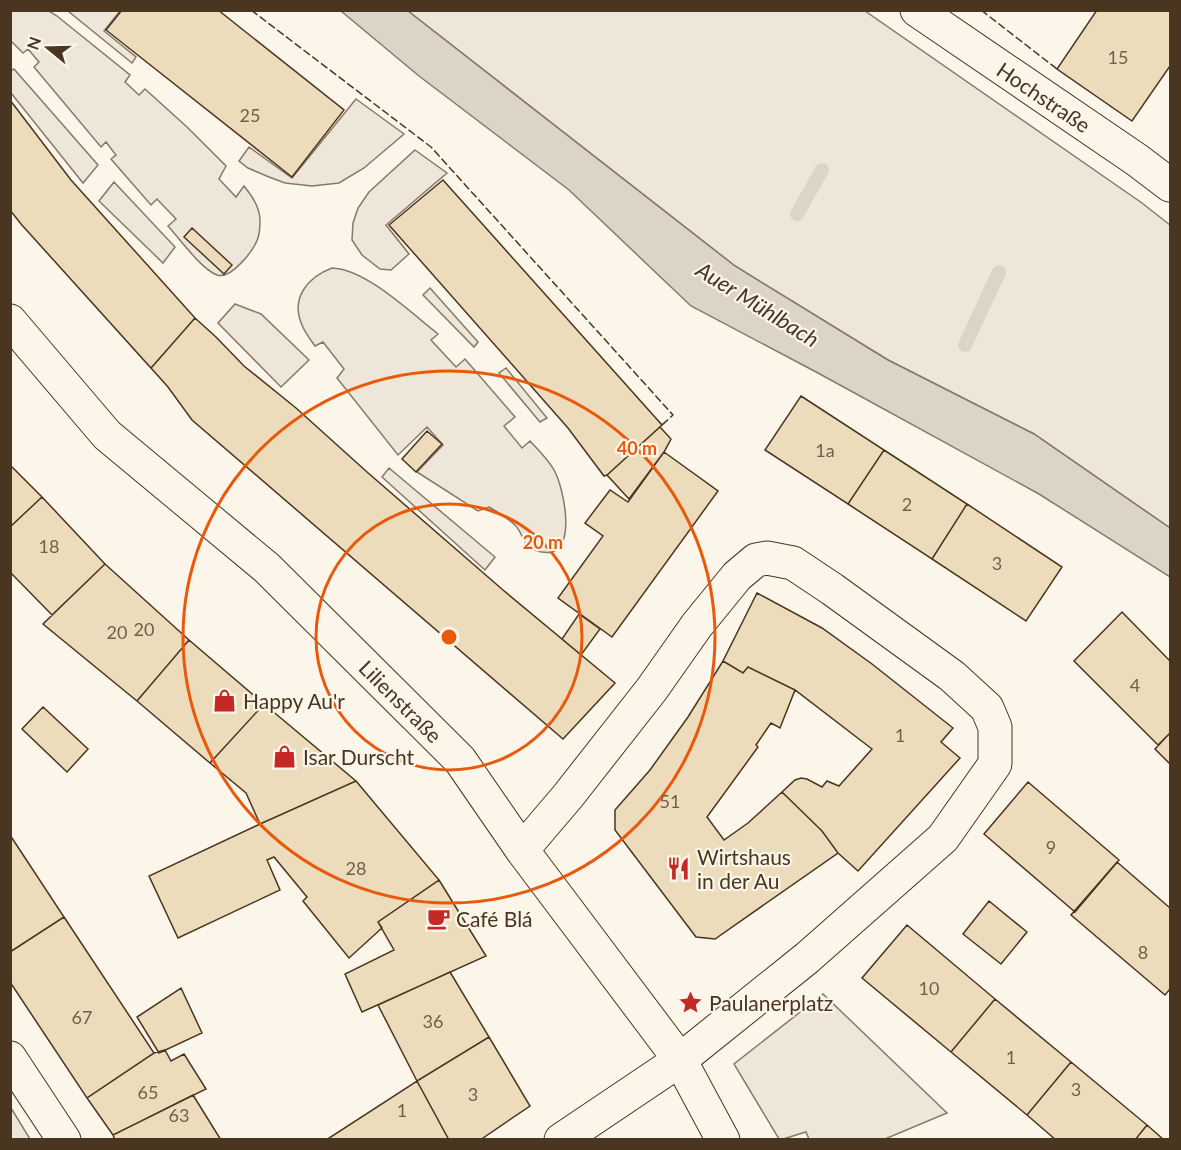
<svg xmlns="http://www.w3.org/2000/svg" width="1181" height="1150" font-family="Lato,sans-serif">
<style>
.green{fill:#ede6d9;stroke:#887966;stroke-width:1.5}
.water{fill:#dcd4c6;stroke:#887966;stroke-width:1.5}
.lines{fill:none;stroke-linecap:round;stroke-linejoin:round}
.stream{stroke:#dcd4c6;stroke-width:14}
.building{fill:#ecdcbc;stroke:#4a3520;stroke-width:1.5}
.minor-casing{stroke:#4a3520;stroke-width:35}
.minor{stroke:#fbf6e9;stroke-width:33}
.fence{stroke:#4a3520;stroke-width:1.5;stroke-dasharray:8 3;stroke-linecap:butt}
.ring{fill:none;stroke:#e8590c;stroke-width:3}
.labels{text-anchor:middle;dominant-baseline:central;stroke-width:4.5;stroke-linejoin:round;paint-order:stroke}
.number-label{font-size:18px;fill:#725f47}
.street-label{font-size:21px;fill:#4a3520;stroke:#fbf6e9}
.poi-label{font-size:21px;fill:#4a3520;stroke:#fbf6e9;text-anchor:start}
.water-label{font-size:22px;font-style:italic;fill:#4a3520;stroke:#fbf6e9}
.centre{fill:#e8590c;stroke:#fbf6e9;stroke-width:3}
.ring-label{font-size:18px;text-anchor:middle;font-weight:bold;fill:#e8590c;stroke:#fbf6e9;stroke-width:4.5;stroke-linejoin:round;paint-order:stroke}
</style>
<rect width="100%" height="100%" fill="#fbf6e9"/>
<!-- green -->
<path class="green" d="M 10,11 L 49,11 L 57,16 L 130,75 L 125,82 L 139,95 L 145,89 L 187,127 L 226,166 L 219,179 L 236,197 L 244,186 C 252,196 259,206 260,219 C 260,225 260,232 258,238 C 254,250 231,280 217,275 C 201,269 180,239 168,226 L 176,219 L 157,199 L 151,205 L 111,159 L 116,155 L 106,142 L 101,147 L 34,67 L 39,62 L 28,49 L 23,53 L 11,41 Z
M 68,11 L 120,11 L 104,31 L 136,57 L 132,63 Z
M 408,11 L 865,11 L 1142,203 L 1170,225 L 1170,528 L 1034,434 L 888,360 L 735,266 Z
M 14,69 L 98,165 L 83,183 L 11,93 L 11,71 Z
M 356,99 L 404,134 L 364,168 L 339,183 L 312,186 L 285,183 L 269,177 L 248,168 L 239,161 L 249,147 L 292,178 Z
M 415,150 L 447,173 L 386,225 L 409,254 L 391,270 L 380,269 L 362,255 L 352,240 L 353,223 L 358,208 L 369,192 Z
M 114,182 L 175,247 L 163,263 L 99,201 Z
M 332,268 C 366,269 411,313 438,334 L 431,340 L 456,367 L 465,359 L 515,417 L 504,426 L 522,448 L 530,441 C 539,451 551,462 556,474 C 565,494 580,567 535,550 C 523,546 523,533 515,525 C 508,518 497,512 489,507 L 478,511 L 417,472 L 443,445 L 427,427 L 398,455 L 337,378 L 344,369 L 323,342 L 315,346 C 311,340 305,333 302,325 C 290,298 308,277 332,268 Z
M 430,288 L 478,342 L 474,347 L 423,295 Z
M 235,304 L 261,314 L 309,360 L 281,387 L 218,323 Z
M 506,368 L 547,418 L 540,422 L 499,373 Z
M 389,468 L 495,557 L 485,570 L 382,477 Z
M 823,994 L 947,1113 L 885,1139 L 809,1139 L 806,1132 L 783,1139 L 779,1139 L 734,1064 Z
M 11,1108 L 30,1139 L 11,1139 Z"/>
<!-- water -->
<path class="water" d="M 341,11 L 408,11 L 735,266 L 888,360 L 1034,434 L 1170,528 L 1170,577 L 1039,494 L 818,373 L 691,306 L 569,190 L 419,76 Z"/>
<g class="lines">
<!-- stream -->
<path class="stream" d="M 797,214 L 822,170
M 965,345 L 999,272"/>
</g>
<!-- building -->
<path class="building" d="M 122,10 L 218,10 L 344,110 L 292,177 L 106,30 Z
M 1097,10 L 1170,10 L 1170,66 L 1132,121 L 1057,69 Z
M 10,100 L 71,180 L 195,318 L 151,368 L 21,224 L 10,210 Z
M 443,180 L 662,425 L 607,475 L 604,476 L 568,428 L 389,225 Z
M 192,228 L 232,265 L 224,274 L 184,237 Z
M 195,318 L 216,337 L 244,366 L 296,408 L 367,472 L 503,590 L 615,683 L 563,739 L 192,420 L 168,387 L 151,368 Z
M 801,396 L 884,450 L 848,504 L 765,450 Z
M 660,427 L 671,439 L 664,452 L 629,499 L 607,475 Z
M 427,431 L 442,444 L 416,472 L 402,459 Z
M 884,450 L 967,504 L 932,559 L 848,504 Z
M 664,452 L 718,491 L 612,637 L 558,598 L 603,536 L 585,523 L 610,490 L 628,502 Z
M 10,465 L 42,497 L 10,527 Z
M 42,497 L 105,564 L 52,615 L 10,572 L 10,527 Z
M 967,504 L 1062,567 L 1026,621 L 932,559 Z
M 105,564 L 189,640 L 137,701 L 43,624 Z
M 757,593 L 822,628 L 872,664 L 953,728 L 941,742 L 960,758 L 858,871 L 838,853 L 822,831 L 782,792 L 795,780 L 801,778 L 807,779 L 822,787 L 827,781 L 839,786 L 872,749 L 795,690 L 748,667 L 743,673 L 723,661 Z
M 1122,612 L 1170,661 L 1170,733 L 1158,745 L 1074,661 Z
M 579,614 L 600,629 L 581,655 L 562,639 Z
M 189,640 L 264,704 L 210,763 L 137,701 Z
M 723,661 L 743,673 L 748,667 L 795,690 L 780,728 L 771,723 L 756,745 L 758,747 L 707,817 L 724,840 L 748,823 L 782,792 L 822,831 L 838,853 L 715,939 L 696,937 L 615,830 L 615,810 L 650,770 L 688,717 Z
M 264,704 L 356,781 L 260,824 L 246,793 L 210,763 Z
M 43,707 L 88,749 L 67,772 L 22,729 Z
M 1170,733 L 1170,764 L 1155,749 Z
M 356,781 L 439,880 L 378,922 L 382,928 L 349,958 L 303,901 L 307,897 L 274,857 L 267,860 L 280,890 L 178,938 L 149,876 L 260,824 Z
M 1028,782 L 1119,860 L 1075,912 L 984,834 Z
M 10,835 L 64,917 L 10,952 Z
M 1117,862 L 1170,908 L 1170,989 L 1165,995 L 1071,915 Z
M 439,880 L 486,956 L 362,1012 L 345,974 L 394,950 L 378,922 Z
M 989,901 L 1027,932 L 1001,964 L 963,934 Z
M 64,917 L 154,1053 L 87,1098 L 10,982 L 10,952 Z
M 907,925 L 995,999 L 951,1052 L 862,978 Z
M 450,972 L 489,1037 L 417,1081 L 378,1005 Z
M 181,988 L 202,1033 L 159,1053 L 137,1017 Z
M 995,999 L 1071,1062 L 1027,1115 L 951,1052 Z
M 489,1037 L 530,1106 L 480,1140 L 449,1140 L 417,1081 Z
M 165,1050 L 171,1061 L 184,1054 L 206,1089 L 113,1135 L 87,1098 L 154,1053 Z
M 1071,1062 L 1147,1125 L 1135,1140 L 1056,1140 L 1027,1115 Z
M 417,1081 L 449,1140 L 326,1140 Z
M 193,1095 L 221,1140 L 115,1140 L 113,1135 Z
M 1147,1125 L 1164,1140 L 1135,1140 Z"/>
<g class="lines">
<defs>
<path id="minor" d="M 917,10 L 1137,160 L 1170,185
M 10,321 L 107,435 L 267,568 L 460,760 L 522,850 L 680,1060 L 723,1140
M 522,850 L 568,796 L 652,689 L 697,625 L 737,576 L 756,560 L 767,558 L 793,563 L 832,589 L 952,676 L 987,708 L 995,727 L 995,764 L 943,838 L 807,958 L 680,1060 L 561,1140
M 10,1058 L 64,1140"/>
</defs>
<!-- minor casing -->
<use href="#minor" class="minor-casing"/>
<!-- minor -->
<use href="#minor" class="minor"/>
<!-- fence -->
<path class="fence" d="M 251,10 L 431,147 L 673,415 L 662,425
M 981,10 L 1057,69"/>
</g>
<!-- distance rings -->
<g class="ring">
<circle cx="449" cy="637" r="133"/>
<circle cx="449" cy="637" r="266"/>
</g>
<!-- icons -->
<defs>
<symbol id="shop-bare" viewBox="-9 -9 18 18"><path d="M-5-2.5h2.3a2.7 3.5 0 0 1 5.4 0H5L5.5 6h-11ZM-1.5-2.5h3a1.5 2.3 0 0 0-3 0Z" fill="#c62828" stroke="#fbf6e9" stroke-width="2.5" paint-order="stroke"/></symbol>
<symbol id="restaurant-bare" viewBox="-9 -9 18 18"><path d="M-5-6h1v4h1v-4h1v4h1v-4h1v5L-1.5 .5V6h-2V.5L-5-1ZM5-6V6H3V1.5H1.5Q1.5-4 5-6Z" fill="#c62828" stroke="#fbf6e9" stroke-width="2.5" paint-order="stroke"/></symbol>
<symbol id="cafe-bare" viewBox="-9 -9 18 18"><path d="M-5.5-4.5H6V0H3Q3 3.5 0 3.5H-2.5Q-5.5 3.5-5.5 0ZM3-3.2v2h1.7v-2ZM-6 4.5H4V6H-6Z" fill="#c62828" stroke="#fbf6e9" stroke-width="2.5" paint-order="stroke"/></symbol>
<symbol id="sight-bare" viewBox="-9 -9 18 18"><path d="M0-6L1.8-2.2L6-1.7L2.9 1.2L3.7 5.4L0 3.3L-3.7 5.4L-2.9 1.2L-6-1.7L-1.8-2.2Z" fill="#c62828" stroke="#fbf6e9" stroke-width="2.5" paint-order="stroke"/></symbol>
</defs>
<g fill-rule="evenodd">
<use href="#shop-bare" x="208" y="684" width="33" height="33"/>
<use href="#shop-bare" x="268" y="740" width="33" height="33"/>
<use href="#restaurant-bare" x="662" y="852" width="33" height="33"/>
<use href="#cafe-bare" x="422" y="902" width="33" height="33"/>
<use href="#sight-bare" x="674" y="986" width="33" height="33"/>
</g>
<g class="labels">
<!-- number labels -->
<g class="number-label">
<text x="1118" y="57">15</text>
<text x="250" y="115">25</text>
<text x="825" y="450">1a</text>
<text x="907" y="504">2</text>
<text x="49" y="546">18</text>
<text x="997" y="563">3</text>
<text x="144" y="629">20</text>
<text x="117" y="632">20</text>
<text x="1135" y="685">4</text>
<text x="900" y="735">1</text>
<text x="670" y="801">51</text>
<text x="1051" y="847">9</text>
<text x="356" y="868">28</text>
<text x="1143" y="952">8</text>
<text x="929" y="988">10</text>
<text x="82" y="1017">67</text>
<text x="433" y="1021">36</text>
<text x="1011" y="1057">1</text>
<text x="1076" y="1089">3</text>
<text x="148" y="1092">65</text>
<text x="473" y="1094">3</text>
<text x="402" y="1110">1</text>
<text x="179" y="1115">63</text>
</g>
<!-- street labels -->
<g class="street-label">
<text transform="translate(1044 97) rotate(34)">Hochstraße</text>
<text transform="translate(401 701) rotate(45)">Lilienstraße</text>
</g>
<!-- poi labels -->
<g class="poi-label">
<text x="243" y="700">Happy Au'r</text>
<text x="303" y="756">Isar Durscht</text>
<text x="697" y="856">Wirtshaus<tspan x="697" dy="24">in der Au</tspan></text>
<text x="456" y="918">Café Blá</text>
<text x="709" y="1002">Paulanerplatz</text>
</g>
<!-- water labels -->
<g class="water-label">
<text transform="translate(758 304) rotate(32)">Auer Mühlbach</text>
</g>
</g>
<circle cx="449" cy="637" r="9" class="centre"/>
<g class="ring-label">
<text x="637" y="455">40 m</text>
<text x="543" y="549">20 m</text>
</g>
<!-- border -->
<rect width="1181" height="1150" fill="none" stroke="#4a3520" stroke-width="24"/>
<!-- north arrow -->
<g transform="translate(48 48) rotate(289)" stroke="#fbf6e9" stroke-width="4.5" paint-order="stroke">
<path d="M0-4.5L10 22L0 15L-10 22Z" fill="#4a3520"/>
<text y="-9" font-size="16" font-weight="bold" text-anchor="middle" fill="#4a3520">N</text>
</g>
</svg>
